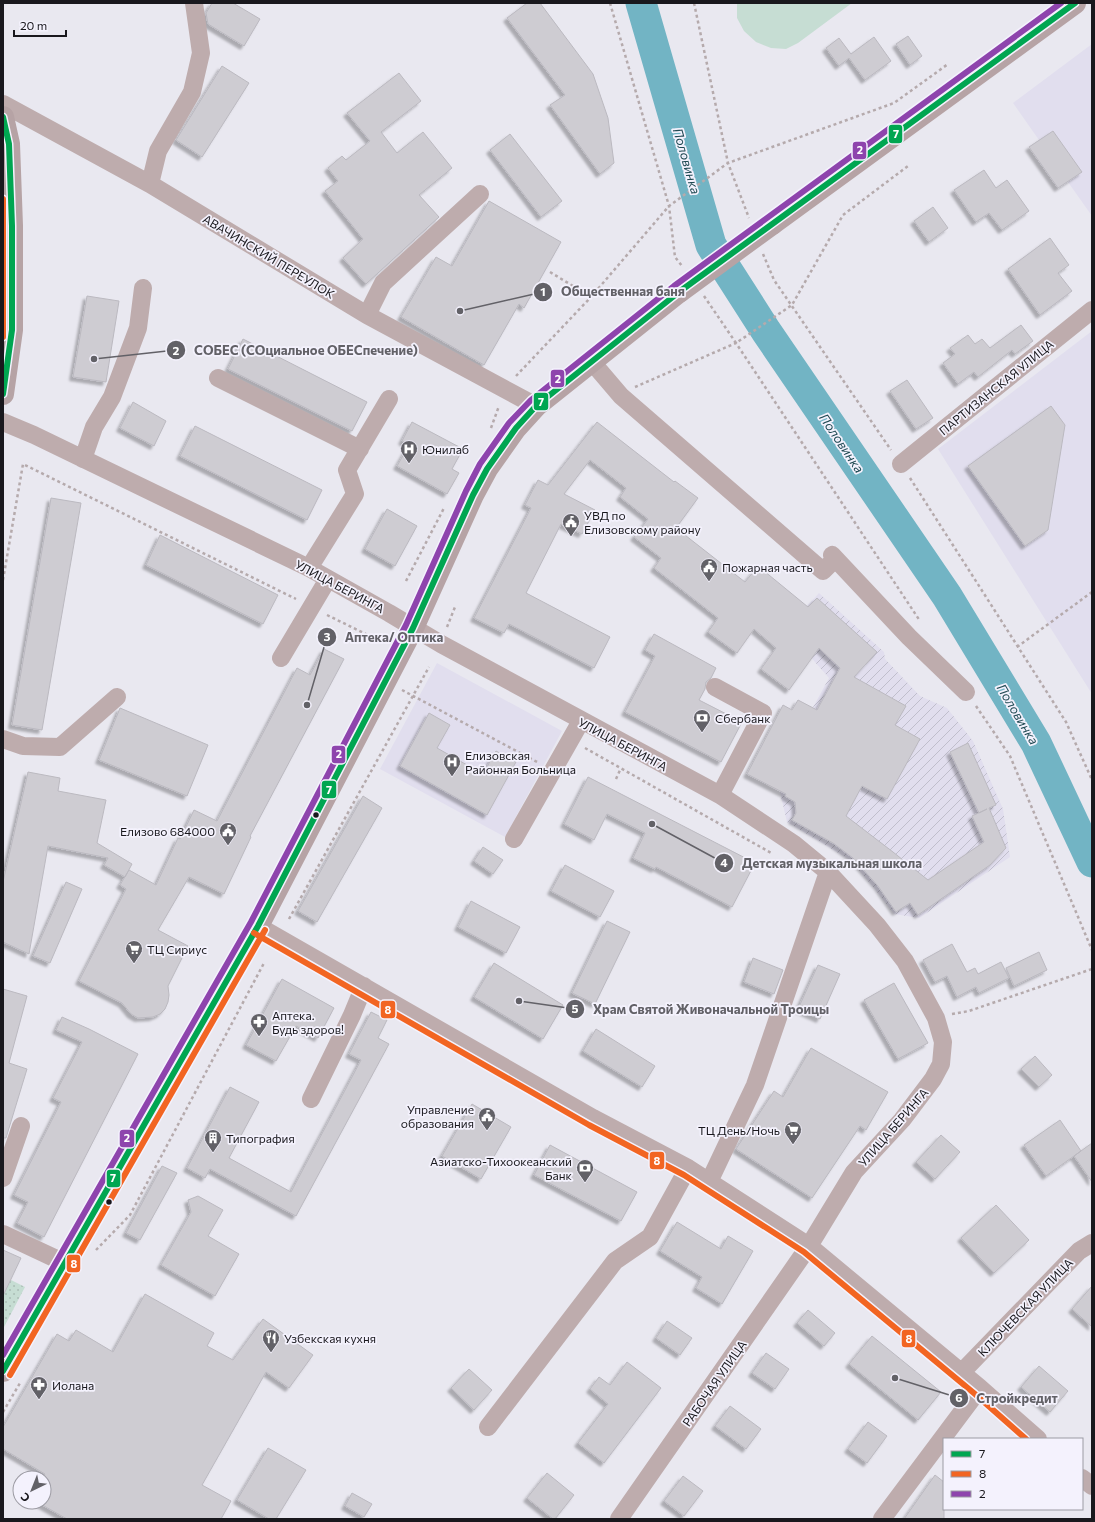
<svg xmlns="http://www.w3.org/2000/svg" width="1095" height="1522" font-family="Commissioner,sans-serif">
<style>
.built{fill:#e1deee}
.industrial{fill:url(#industrial-furrows)}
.green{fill:url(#green-dots)}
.pitch{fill:#c6ddd3}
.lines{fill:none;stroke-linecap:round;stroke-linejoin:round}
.river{stroke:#72b4c4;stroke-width:31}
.building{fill:#ceccd2;stroke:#bbb9c0;filter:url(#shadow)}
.path{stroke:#b5aaac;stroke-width:2.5;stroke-dasharray:3 3;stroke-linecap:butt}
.minor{stroke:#beacad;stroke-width:18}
.major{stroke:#b6a3a5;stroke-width:22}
.major-bridge{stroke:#b6a3a5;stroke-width:22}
.bus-1-casing{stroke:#f4f2fd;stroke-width:9}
.bus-2-casing{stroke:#f4f2fd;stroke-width:9}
.bus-3-casing{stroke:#f4f2fd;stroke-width:9}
.bus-1{stroke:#00a651;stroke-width:6}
.bus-2{stroke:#f26522;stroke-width:6}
.bus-3{stroke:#8e44ad;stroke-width:6}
.bus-dot{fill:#19181d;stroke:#f4f2fd;stroke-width:1.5}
.labels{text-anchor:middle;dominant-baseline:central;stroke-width:3.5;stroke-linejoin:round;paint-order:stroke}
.street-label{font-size:12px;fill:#19181d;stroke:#f4f2fd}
.poi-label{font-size:12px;fill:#19181d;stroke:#f4f2fd;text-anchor:start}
.water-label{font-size:13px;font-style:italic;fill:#214b54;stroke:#f4f2fd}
.leader{fill:none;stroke:#626167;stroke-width:1.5}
.callout-dot{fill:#626167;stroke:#f4f2fd;stroke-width:1.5}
.mark-label{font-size:12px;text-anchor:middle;font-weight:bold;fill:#fff}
.callout-label{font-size:13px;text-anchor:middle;font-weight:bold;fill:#626167;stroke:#f4f2fd;stroke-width:3.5;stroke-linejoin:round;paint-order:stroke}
.line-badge{stroke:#f4f2fd;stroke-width:1.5}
.badge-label{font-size:11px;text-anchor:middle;font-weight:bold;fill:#fff}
</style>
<defs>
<pattern id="industrial-furrows" width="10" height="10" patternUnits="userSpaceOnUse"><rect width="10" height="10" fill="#e1deee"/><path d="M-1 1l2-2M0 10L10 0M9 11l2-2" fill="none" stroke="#c0becc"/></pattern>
<pattern id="green-dots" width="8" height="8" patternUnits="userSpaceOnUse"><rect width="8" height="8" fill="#c6ddd3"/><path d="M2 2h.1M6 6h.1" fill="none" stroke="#aabdb5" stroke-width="1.8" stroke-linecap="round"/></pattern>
<filter id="shadow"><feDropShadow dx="-3.5" dy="3.5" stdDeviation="1" flood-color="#0004"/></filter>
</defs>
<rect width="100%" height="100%" fill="#e9e8f0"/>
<!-- built -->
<path class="built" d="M 1092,44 L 1092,216 L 1068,182 L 1058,188 L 1029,147 L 1039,140 L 1013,103 Z
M 1092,331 L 1092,694 L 938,449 Z
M 437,663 L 562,731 L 505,837 L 380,769 Z"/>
<!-- industrial -->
<path class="industrial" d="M 819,593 L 884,652 L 885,659 L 920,696 L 947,708 L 973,741 L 1003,809 L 1010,857 L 919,918 L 894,914 L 874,888 L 850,860 L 787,822 L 776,775 L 829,678 L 786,629 Z"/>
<!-- green -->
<path class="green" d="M 3,1276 L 25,1287 L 3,1329 Z"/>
<!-- pitch -->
<path class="pitch" d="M 737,3 L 852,3 L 798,43 L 786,49 L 771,48 L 756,42 L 744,31 L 737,18 Z"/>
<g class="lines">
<!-- river -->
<path class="river" d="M 641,3 L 711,245 L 766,331 L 947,596 L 1036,743 L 1092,862"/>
</g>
<!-- building -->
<path class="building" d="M 212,3 L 233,3 L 260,19 L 244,46 L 208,24 L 206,13 Z
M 527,3 L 540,3 L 593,74 L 608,118 L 614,163 L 600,174 L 550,105 L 565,95 L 507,18 Z
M 908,36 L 922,56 L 910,65 L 896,44 Z
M 874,37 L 891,61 L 865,80 L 849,58 L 839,66 L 826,48 L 839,38 L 851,54 Z
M 222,66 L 249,83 L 202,157 L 176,140 Z
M 399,73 L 421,101 L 381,132 L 397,153 L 423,132 L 452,168 L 419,195 L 439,217 L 366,284 L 343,258 L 363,239 L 325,191 L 338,181 L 328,168 L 342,156 L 346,160 L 370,141 L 347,113 Z
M 1053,131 L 1082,172 L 1058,188 L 1029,147 Z
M 510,134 L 562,201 L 541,217 L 490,150 Z
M 984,170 L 996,188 L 1007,180 L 1029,211 L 1002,230 L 989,213 L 976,222 L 954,190 Z
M 489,201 L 561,242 L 524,308 L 519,304 L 484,365 L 401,317 L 436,257 L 452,266 Z
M 933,207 L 948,228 L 929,242 L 914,221 Z
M 1050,238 L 1069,265 L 1058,273 L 1072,291 L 1040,315 L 1008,269 Z
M 87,296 L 119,301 L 106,382 L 73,377 Z
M 1021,325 L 1033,341 L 1015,354 L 1012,350 L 978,377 L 974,372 L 958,384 L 943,363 L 955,354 L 950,348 L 968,335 L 975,344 L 982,339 L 990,348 Z
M 243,339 L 367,402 L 352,431 L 228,369 Z
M 907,380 L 933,418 L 916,429 L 890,391 Z
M 133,402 L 166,421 L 154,446 L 120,428 Z
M 1051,406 L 1065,425 L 1048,530 L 1025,546 L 968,466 Z
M 412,422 L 463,449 L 452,469 L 459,473 L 447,494 L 397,466 L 409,445 L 402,441 Z
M 597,422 L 674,482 L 675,481 L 698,498 L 676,528 L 745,582 L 758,566 L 808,607 L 817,598 L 877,652 L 854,677 L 906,706 L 895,725 L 920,739 L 887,799 L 862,786 L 846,816 L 893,852 L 928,880 L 984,842 L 972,816 L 987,809 L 979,813 L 950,752 L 968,743 L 996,805 L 989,808 L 1006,848 L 990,865 L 918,915 L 910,903 L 896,912 L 878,886 L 853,858 L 833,843 L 792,820 L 796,813 L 795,802 L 785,796 L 786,794 L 747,774 L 783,705 L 792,710 L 798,700 L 817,710 L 840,668 L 819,648 L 789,690 L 761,669 L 776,648 L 754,629 L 737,653 L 708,632 L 718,618 L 654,568 L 661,558 L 634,537 L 648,519 L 620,497 L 626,488 L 590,460 L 564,494 L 595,510 L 582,534 L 561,524 L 526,593 L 610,637 L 594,668 L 509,624 L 504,633 L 474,618 L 531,508 L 525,505 L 538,480 L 548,485 Z
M 195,426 L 322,490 L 307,520 L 180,456 Z
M 51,498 L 81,503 L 42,730 L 12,725 Z
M 387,509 L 417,526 L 395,566 L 365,549 Z
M 160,535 L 278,595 L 263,624 L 146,565 Z
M 654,634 L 716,668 L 711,678 L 706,682 L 705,689 L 699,700 L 742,722 L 721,762 L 625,712 L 655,656 L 645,650 Z
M 324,649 L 344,659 L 250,836 L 251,837 L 224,894 L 189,877 L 158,930 L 188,946 L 168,986 L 169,995 L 168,1002 L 165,1009 L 160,1014 L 153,1017 L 138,1018 L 131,1014 L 122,1003 L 79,981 L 126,889 L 120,885 L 129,870 L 156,885 L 178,838 L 180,839 L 194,810 L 217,821 L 297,668 L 310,675 Z
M 120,708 L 208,745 L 187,796 L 99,760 Z
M 429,713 L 450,725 L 437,748 L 483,774 L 496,751 L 516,762 L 487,815 L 400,766 Z
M 28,772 L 60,778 L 58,791 L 106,800 L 97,843 L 132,864 L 125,877 L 104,865 L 108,858 L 48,846 L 29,954 L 3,942 L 3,882 Z
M 588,777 L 755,863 L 732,907 L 656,867 L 655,869 L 633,858 L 645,833 L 607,814 L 594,840 L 564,824 Z
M 363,796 L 382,808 L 317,922 L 298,911 Z
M 483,847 L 503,860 L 493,874 L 474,861 Z
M 565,865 L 614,891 L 600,917 L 551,891 Z
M 66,882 L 82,889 L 50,963 L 33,956 Z
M 471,901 L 520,927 L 506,953 L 458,927 Z
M 607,921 L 630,932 L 595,1004 L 572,993 Z
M 952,944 L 967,972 L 975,968 L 978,974 L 1001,962 L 1009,978 L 979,993 L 976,987 L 957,997 L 947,976 L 935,982 L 923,960 Z
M 1039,952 L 1047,970 L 1014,986 L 1006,968 Z
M 753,958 L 783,970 L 774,994 L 744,982 Z
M 494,963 L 563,1005 L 543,1039 L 474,997 Z
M 818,965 L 840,974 L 820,1019 L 798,1009 Z
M 282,979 L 334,1008 L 318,1038 L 296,1026 L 276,1061 L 246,1045 Z
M 894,983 L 928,1043 L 898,1059 L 864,1000 Z
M 3,989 L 27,996 L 9,1063 L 27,1069 L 6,1138 L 3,1138 Z
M 371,1012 L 387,1020 L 378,1038 L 389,1044 L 296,1216 L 210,1169 L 205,1178 L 187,1168 L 230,1087 L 259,1102 L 229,1158 L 291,1192 L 361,1060 L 349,1054 Z
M 62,1017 L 89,1029 L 138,1054 L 44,1237 L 17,1223 L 28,1202 L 14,1195 L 61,1102 L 53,1098 L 82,1042 L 56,1030 Z
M 596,1029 L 655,1066 L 642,1087 L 583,1051 Z
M 811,1048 L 888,1092 L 866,1130 L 860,1126 L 812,1198 L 736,1149 L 774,1091 L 783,1097 Z
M 1035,1056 L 1052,1075 L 1039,1087 L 1021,1069 Z
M 472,1104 L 511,1127 L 481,1179 L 442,1156 Z
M 1060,1120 L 1081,1151 L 1046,1176 L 1024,1145 Z
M 941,1135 L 960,1152 L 935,1179 L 916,1162 Z
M 1092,1143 L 1092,1182 L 1074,1156 Z
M 550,1145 L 637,1192 L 621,1221 L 534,1175 Z
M 162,1166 L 177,1173 L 140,1240 L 126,1233 Z
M 198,1196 L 223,1210 L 208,1236 L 239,1254 L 215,1296 L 161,1265 L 191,1212 L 188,1200 Z
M 996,1205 L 1029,1240 L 994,1273 L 961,1238 Z
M 677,1222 L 721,1249 L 728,1236 L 753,1251 L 722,1304 L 696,1288 L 702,1277 L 660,1251 Z
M 3,1250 L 21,1258 L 3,1296 Z
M 1092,1286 L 1092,1327 L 1072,1309 Z
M 145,1294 L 214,1333 L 207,1346 L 233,1360 L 263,1319 L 313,1355 L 289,1388 L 266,1372 L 202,1485 L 231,1501 L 221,1519 L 67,1519 L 37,1502 L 44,1502 L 44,1478 L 42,1478 L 45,1474 L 3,1449 L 3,1427 L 57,1334 L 69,1341 L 76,1330 L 113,1352 Z
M 808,1310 L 835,1333 L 824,1346 L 797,1323 Z
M 667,1321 L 692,1338 L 680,1355 L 656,1338 Z
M 872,1336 L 941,1392 L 918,1420 L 849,1364 Z
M 766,1353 L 789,1369 L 775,1389 L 752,1373 Z
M 627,1362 L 661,1388 L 604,1463 L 578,1443 L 608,1404 L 590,1389 L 599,1377 L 610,1385 Z
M 1039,1366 L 1068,1391 L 1050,1412 L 1021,1387 Z
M 469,1369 L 492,1390 L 474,1410 L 451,1388 Z
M 730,1406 L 761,1429 L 746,1449 L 715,1426 Z
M 868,1422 L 887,1436 L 867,1463 L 848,1449 Z
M 268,1448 L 306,1470 L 276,1519 L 269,1519 L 237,1500 Z
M 547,1473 L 574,1495 L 555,1519 L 553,1519 L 527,1498 Z
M 935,1475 L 944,1482 L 944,1519 L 904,1519 Z
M 683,1476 L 703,1491 L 684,1516 L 664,1501 Z
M 352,1493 L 372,1504 L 364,1517 L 345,1506 Z"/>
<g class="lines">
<!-- path -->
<path class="path" d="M 610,3 L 669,206 L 675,257 L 682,266
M 694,3 L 728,163 L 749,218
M 763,254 L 774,280 L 891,450
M 550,272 L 591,297
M 704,296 L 736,343 L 792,305 L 843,215 L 908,166
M 516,376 L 591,297 L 669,206 L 728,163 L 894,103 L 948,64
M 635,387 L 736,343 L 920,621
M 491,428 L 499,406
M 910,478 L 1066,722 L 1092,780
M 3,580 L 23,464 L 296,599
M 406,581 L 444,508
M 327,615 L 376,639
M 447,627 L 455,607
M 1017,647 L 1092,592
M 402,690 L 539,763
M 976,706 L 1010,756 L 1092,950
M 585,748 L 773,854
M 616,779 L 621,768
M 289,919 L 429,667
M 952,1014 L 969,1011 L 1092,969
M 96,1250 L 130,1215 L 264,963
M 3,1412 L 20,1383"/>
<!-- minor -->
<path class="minor" d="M 3,104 L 150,184 L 367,315 L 536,406
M 150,184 L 158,151 L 192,92 L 201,53 L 194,3
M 367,315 L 383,283 L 480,194
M 592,362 L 621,396 L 823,571 L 834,560 L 832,555 L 909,637 L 966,692
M 218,378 L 360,449
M 3,422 L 34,435 L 309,568 L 389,613 L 441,644 L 720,795 L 794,844 L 828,872 L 877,925 L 905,961 L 936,1018 L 943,1042 L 941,1064 L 933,1079 L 902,1120 L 854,1172 L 809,1246 L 619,1519
M 83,459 L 94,427 L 112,397 L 138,328 L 143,288
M 901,464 L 1092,310
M 309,568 L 355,494 L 347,470 L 389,399
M 281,658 L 328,579
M 715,687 L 763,713 L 720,795
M 3,739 L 23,746 L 60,747 L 117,697
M 514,839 L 581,721
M 258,926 L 593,1118 L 688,1168 L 809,1246 L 980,1388 L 1038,1439
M 311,1099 L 352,1015 L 364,986
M 3,1178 L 21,1126
M 709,1182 L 755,1085 L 828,872
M 3,1234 L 65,1263
M 961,1373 L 1079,1251 L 1092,1243
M 488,1427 L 615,1261 L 650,1237 L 688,1168
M 1082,1478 L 1092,1486
M 882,1519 L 980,1388"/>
<!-- major -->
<path class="major" d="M 3,117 L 9,144 L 12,226 L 12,330 L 3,394
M 772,224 L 1075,3
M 3,1371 L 258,926 L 413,628 L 473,495 L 487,469 L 516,428 L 536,406 L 679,292"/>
<!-- major-bridge -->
<path class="major-bridge" d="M 679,292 L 772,224"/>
<defs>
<path id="bus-1" d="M 3,117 L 9,144 L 12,226 L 12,330 L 3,394
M 3,1371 L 258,926 L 413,628 L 473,495 L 487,469 L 516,428 L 536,406 L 679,292 L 1075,3"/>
<path id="bus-2" d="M 3,199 L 3,337
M 254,933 L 589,1125 L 684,1175 L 804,1252 L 975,1394 L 1026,1439
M 10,1375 L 265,930"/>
<path id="bus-3" d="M 3,1355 L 251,922 L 406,625 L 466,491 L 480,464 L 509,423 L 531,400 L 674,286 L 1061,3"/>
</defs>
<!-- bus-1 casing -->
<use href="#bus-1" class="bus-1-casing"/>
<!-- bus-2 casing -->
<use href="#bus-2" class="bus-2-casing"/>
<!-- bus-3 casing -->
<use href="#bus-3" class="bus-3-casing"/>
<!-- bus-1 -->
<use href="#bus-1" class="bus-1"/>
<!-- bus-2 -->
<use href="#bus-2" class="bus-2"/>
<!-- bus-3 -->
<use href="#bus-3" class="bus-3"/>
</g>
<!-- icons -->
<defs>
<symbol id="hospital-pin" viewBox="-11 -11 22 30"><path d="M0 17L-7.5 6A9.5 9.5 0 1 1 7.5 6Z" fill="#626167" stroke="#f4f2fd"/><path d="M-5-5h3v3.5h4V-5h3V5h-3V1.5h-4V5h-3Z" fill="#fff"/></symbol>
<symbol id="civic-pin" viewBox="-11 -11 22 30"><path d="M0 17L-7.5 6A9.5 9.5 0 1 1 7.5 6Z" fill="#626167" stroke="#f4f2fd"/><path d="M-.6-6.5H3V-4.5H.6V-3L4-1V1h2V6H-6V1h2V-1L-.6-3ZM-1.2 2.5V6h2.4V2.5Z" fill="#fff"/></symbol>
<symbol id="bank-pin" viewBox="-11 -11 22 30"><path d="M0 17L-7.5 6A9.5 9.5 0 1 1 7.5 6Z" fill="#626167" stroke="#f4f2fd"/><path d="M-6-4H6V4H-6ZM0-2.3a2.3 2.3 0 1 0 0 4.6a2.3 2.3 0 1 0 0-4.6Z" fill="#fff"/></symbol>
<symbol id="supermarket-pin" viewBox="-11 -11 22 30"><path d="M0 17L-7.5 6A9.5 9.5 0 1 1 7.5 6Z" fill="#626167" stroke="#f4f2fd"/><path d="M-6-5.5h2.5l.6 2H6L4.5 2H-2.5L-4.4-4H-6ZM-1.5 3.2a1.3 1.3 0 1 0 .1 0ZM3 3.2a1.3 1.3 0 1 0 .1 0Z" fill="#fff"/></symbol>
<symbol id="pharmacy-pin" viewBox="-11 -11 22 30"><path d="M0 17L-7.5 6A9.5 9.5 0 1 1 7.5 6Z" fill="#626167" stroke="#f4f2fd"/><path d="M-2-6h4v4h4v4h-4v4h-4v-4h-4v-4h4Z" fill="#fff"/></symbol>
<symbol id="building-pin" viewBox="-11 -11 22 30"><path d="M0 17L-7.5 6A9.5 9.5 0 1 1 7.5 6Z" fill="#626167" stroke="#f4f2fd"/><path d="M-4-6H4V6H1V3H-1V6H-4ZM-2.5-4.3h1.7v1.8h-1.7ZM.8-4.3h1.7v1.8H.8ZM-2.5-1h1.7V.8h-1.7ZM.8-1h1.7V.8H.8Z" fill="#fff"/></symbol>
<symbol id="restaurant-pin" viewBox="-11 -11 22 30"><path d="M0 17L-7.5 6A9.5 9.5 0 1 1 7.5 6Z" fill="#626167" stroke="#f4f2fd"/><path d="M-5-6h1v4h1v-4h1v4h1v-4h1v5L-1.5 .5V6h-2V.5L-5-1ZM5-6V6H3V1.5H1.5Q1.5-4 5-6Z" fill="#fff"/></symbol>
</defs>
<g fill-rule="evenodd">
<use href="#hospital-pin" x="399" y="439" width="20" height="27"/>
<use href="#civic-pin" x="561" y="512" width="20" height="27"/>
<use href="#civic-pin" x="699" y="557" width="20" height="27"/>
<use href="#bank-pin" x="692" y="708" width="20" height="27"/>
<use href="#hospital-pin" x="442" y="752" width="20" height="27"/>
<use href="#civic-pin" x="218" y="821" width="20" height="27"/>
<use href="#supermarket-pin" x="124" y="939" width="20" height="27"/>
<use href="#pharmacy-pin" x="249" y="1012" width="20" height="27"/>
<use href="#civic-pin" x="477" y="1106" width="20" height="27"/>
<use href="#supermarket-pin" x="783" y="1120" width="20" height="27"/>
<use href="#building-pin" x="203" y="1128" width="20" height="27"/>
<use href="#bank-pin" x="575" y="1158" width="20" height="27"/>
<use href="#restaurant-pin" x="261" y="1328" width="20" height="27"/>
<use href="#pharmacy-pin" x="29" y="1375" width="20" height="27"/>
</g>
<!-- markers -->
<g class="bus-dot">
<circle cx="316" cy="815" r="3.5"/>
<circle cx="109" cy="1202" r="3.5"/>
</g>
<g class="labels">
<!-- street labels -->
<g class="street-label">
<text transform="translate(269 256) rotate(31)">АВАЧИНСКИЙ ПЕРЕУЛОК</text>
<text transform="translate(996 387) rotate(-39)">ПАРТИЗАНСКАЯ УЛИЦА</text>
<text transform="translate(340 586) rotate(28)">УЛИЦА БЕРИНГА</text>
<text transform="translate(623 744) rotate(28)">УЛИЦА БЕРИНГА</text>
<text transform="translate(893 1127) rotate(-49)">УЛИЦА БЕРИНГА</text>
<text transform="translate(1025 1307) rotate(-46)">КЛЮЧЕВСКАЯ УЛИЦА</text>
<text transform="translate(714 1383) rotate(-55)">РАБОЧАЯ УЛИЦА</text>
</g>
<!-- poi labels -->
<g class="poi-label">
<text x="422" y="449">Юнилаб</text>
<text x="584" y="515">УВД по<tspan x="584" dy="14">Елизовскому району</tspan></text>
<text x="722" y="567">Пожарная часть</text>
<text x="715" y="718">Сбербанк</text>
<text x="465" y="755">Елизовская<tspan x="465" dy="14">Районная Больница</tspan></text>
<text x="215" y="831" text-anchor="end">Елизово 684000</text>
<text x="147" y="949">ТЦ Сириус</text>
<text x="272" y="1015">Аптека.<tspan x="272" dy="14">Будь здоров!</tspan></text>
<text x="474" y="1109" text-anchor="end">Управление<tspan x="474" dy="14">образования</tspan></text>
<text x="780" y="1130" text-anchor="end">ТЦ День/Ночь</text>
<text x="226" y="1138">Типография</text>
<text x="572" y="1161" text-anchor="end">Азиатско-Тихоокеанский<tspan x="572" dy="14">Банк</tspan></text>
<text x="284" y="1338">Узбекская кухня</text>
<text x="52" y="1385">Иолана</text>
</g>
<!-- water labels -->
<g class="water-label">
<text transform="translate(687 161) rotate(74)">Половинка</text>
<text transform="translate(842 443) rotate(56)">Половинка</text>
<text transform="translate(1018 714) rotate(59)">Половинка</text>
</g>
</g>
<!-- callouts -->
<path class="leader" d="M460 311L543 292M94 359L176 350M307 705L327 637M652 824L724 863M519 1001L575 1009M895 1378L959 1398"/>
<g class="callout-dot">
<circle cx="460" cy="311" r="4"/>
<circle cx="94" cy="359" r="4"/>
<circle cx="307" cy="705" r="4"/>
<circle cx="652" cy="824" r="4"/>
<circle cx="519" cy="1001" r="4"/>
<circle cx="895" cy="1378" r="4"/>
<circle cx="543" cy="292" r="10"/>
<circle cx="176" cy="350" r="10"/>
<circle cx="327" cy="637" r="10"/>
<circle cx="724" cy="863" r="10"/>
<circle cx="575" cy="1009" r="10"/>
<circle cx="959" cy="1398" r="10"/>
</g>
<g class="mark-label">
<text x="543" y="296">1</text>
<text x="176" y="355">2</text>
<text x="327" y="641">3</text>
<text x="724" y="867">4</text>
<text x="575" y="1013">5</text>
<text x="959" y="1402">6</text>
</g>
<g class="callout-label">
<text x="623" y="296">Общественная баня</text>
<text x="306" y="355">СОБЕС (СОциальное ОБЕСпечение)</text>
<text x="394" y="642">Аптека/ Оптика</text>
<text x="832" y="868">Детская музыкальная школа</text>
<text x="711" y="1014">Храм Святой Живоначальной Троицы</text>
<text x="1017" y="1403">Стройкредит</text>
</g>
<g class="line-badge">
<rect x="888" y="124" width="15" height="20" rx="4" fill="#00a651"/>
<rect x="852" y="141" width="15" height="19" rx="4" fill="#8e44ad"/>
<rect x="550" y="369" width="15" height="19" rx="4" fill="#8e44ad"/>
<rect x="533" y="392" width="16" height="19" rx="4" fill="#00a651"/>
<rect x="331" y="745" width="15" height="19" rx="4" fill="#8e44ad"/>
<rect x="321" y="780" width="16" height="19" rx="4" fill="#00a651"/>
<rect x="380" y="1000" width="16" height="19" rx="4" fill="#f26522"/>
<rect x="119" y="1129" width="16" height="19" rx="4" fill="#8e44ad"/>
<rect x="649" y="1151" width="16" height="19" rx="4" fill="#f26522"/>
<rect x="106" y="1169" width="15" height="19" rx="4" fill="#00a651"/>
<rect x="66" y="1254" width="15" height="19" rx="4" fill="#f26522"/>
<rect x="901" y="1329" width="15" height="19" rx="4" fill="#f26522"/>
</g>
<g class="badge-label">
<text x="896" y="138">7</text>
<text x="860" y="154">2</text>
<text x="558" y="383">2</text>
<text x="541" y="406">7</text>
<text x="339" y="758">2</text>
<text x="329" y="794">7</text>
<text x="388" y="1014">8</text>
<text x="127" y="1142">2</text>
<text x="657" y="1165">8</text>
<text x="113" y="1182">7</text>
<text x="74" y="1268">8</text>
<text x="909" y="1343">8</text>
</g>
<!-- border -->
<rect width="1095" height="1522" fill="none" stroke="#19181d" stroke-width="8"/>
<!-- legend -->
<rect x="943" y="1438" width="140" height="72" fill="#f4f2fd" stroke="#9c9ba3"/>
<rect x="951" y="1451" width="20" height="6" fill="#00a651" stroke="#9c9ba3"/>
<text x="979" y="1458" font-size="12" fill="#19181d">7</text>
<rect x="951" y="1471" width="20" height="6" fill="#f26522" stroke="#9c9ba3"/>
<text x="979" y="1478" font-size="12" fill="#19181d">8</text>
<rect x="951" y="1491" width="20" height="6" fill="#8e44ad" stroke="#9c9ba3"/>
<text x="979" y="1498" font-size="12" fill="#19181d">2</text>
<!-- north arrow -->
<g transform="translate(32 1490) rotate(223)"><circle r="19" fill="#f4f2fd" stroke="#9c9ba3"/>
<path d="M0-3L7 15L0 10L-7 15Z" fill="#626167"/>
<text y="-6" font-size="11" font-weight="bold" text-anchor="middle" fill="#19181d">С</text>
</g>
<!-- scale -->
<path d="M14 30v6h52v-6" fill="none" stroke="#19181d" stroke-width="2"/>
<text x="20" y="30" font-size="12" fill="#19181d" stroke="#f4f2fd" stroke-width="3" paint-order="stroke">20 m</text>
</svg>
